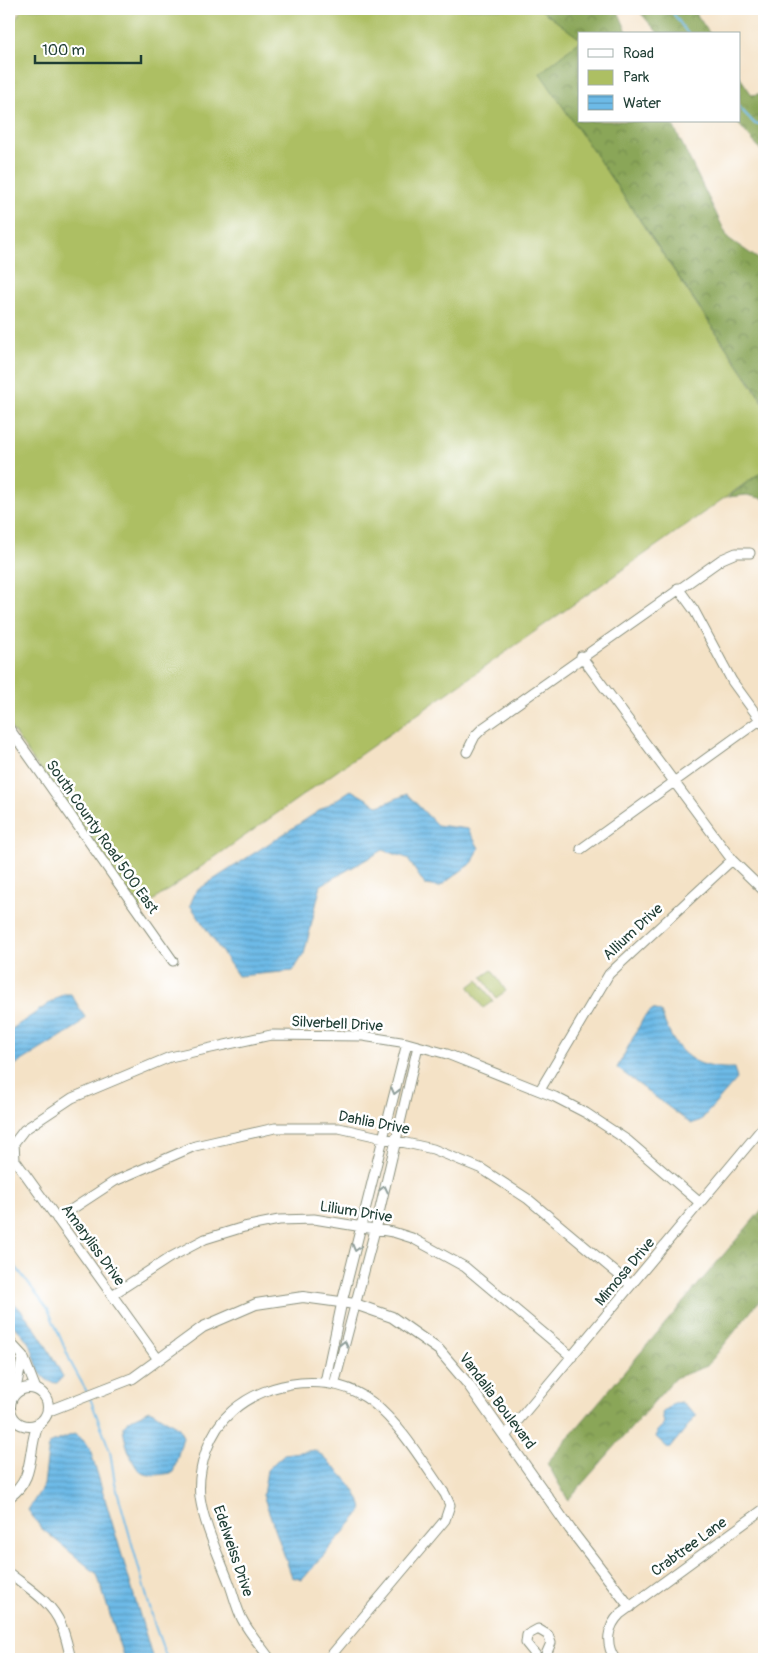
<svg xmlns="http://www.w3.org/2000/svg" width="773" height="1668" viewBox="0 0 773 1668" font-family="Pangolin,sans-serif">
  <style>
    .green { fill: #adbf63; stroke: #667e4c }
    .forest { fill: url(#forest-crowns); stroke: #547246 }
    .water { fill: url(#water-rules); stroke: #467c8e }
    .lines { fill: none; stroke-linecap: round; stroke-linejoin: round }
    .stream { stroke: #6dbae7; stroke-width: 2 }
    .minor-casing { stroke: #8a907d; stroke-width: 11 }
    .tertiary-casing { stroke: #8a907d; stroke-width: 12 }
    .minor { stroke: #fff; stroke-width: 9 }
    .tertiary { stroke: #fff; stroke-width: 10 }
    .oneway { stroke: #8f9e9a }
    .labels { text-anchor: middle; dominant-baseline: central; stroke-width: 5; stroke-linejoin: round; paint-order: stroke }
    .street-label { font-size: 15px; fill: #1f3d34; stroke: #fff }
  </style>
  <defs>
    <pattern id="forest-crowns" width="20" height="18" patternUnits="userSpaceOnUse" patternTransform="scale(1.25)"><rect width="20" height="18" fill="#8aa659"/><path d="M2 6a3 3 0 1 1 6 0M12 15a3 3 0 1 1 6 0" fill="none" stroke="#70884a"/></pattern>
    <pattern id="water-rules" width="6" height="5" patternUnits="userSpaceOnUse" patternTransform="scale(1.25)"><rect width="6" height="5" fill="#6dbae7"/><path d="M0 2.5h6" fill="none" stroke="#5998bc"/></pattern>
  </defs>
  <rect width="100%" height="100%" fill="#fff"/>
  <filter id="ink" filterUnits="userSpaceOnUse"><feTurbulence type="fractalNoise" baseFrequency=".02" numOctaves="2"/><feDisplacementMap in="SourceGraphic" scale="10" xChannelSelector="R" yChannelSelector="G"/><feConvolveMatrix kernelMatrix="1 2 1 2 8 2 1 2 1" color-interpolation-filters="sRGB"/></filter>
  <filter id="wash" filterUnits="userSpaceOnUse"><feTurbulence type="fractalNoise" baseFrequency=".0096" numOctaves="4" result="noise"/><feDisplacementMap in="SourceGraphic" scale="20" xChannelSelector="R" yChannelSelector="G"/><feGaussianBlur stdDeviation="1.12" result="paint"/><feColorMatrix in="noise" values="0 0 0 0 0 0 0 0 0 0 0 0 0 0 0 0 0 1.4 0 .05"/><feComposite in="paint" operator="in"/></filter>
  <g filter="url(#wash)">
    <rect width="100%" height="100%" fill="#f4e2c6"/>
    <path class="green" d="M22 9H540L579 38V42L540 73 764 404V470L137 912 9 725V31Z
      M492 970 506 991 496 998 482 977Z
      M478 980 493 1001 483 1008 469 987Z"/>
    <path class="forest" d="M540 9H617L628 34H579V38Z
      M637 9H693L710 34H659Z
      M579 42V121H671L728 238 764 263V402L540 73Z
      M739 76 752 95 764 93V154L736 121H739Z
      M764 470V499L747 495 728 497Z
      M764 1207V1295L707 1366 675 1378 568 1500 547 1463Z"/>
    <path class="water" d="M351 790 379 806 407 794 437 825 468 829 479 848 473 862 439 887 425 885 407 858 383 850 321 885 304 954 293 971 238 976 190 905 196 891Z
      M63 994H71L85 1017 78 1026 9 1069V1031Z
      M653 1009 661 1012C673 1049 691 1070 734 1068L737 1079 701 1120 691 1124 617 1068 644 1017Z
      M9 1298C32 1319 49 1349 63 1377L57 1383C37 1382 37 1359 30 1345 24 1335 18 1329 9 1322Z
      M681 1402 697 1415 669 1449 656 1437 657 1431 664 1424 662 1413 674 1403Z
      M150 1410 179 1428 183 1437 173 1473C163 1474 150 1477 142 1473 132 1467 123 1437 123 1426L131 1419Z
      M74 1434 83 1440 90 1449 153 1659H124L97 1574 41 1528 28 1510 44 1485 49 1444Z
      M315 1450C331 1463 361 1490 362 1511L302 1580 292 1577 263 1495 267 1470 284 1454Z"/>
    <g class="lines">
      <path class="stream" d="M670 9 688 34
        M739 107 755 124H764
        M9 1258 48 1309 72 1365 87 1392
        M90 1398 110 1451 115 1483 155 1626 167 1659"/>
    </g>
  </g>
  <g filter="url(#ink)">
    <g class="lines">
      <defs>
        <path id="minor" d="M678 588 694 610 732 681 764 725
          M581 656 732 860 764 891
          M9 728 173 961
          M467 752 475 736 483 728 722 559 736 553H750
          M581 849 764 717
          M540 1090 609 974 732 860
          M57 1219 115 1181 195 1146 275 1128H339L433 1149 482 1169 528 1199 631 1285
          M112 1295 169 1258 205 1239 244 1227 279 1220 314 1219 393 1232 412 1238 465 1267 572 1357
          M9 1341 23 1356 36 1389
          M158 1359 15 1160 14 1143 24 1130 72 1098 170 1057 271 1035 363 1036 407 1043 447 1054 555 1097 586 1113 627 1140 699 1202
          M325 1382 342 1302 407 1043
          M334 1385 375 1230 418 1046
          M15 1393 22 1359
          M506 1435 764 1126
          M9 1573C28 1588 52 1602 61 1625 66 1636 68 1648 71 1659
          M270 1659C261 1646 249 1633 242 1619 236 1607 233 1592 228 1580 218 1554 204 1525 200 1497 197 1468 209 1431 232 1411 268 1379 333 1371 372 1402 402 1426 423 1463 445 1494L450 1505 445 1520 328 1659
          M539 1659 526 1643 527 1635 538 1629 548 1635 551 1643 544 1659
          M615 1659C605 1644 607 1627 620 1614L764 1509"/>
        <path id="tertiary" d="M10 1407a19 19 0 1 1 38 0a19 19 0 1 1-38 0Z
          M48 1411 133 1378 203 1327 256 1304 303 1297 355 1304 392 1317 439 1350 468 1384 570 1529 630 1607
          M9 1497C36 1479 27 1451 38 1424"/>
      </defs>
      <use href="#minor" class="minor-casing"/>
      <use href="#tertiary" class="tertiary-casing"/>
      <use href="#minor" class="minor"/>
      <use href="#tertiary" class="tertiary"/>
    </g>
    <defs><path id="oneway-chevron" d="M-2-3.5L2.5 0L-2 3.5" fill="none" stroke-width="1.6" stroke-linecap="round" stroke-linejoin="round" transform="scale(1.25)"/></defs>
    <g class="oneway">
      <use href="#oneway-chevron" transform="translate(395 1091) rotate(104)"/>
      <use href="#oneway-chevron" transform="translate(384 1189) rotate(-77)"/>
      <use href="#oneway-chevron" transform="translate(356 1248) rotate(105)"/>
      <use href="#oneway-chevron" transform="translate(344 1344) rotate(-76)"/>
    </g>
  </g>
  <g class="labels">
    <g class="street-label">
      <text transform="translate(102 837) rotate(55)">South County Road 500 East</text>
      <text transform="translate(633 932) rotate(-43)">Allium Drive</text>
      <text transform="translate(337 1024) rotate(3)">Silverbell Drive</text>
      <text transform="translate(374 1123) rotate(11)">Dahlia Drive</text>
      <text transform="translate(356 1212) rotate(9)">Lilium Drive</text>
      <text transform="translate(93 1245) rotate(54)">Amaryliss Drive</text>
      <text transform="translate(625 1272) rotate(-50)">Mimosa Drive</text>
      <text transform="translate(497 1401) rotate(53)">Vandalia Boulevard</text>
      <text transform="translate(689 1547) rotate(-36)">Crabtree Lane</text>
      <text transform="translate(233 1551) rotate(71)">Edelweiss Drive</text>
    </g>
  </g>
  <rect width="773" height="1668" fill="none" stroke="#fff" stroke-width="30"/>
  <rect x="578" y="32" width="162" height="90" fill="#ffffff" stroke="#a5b1ae"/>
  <rect x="588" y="49" width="25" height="8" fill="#ffffff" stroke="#a5b1ae"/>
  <text x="623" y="58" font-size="15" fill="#1f3d34">Road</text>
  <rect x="588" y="70" width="25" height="15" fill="#adbf63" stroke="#a5b1ae"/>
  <text x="623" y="82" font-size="15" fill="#1f3d34">Park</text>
  <rect x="588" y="95" width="25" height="15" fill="url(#water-rules)" stroke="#a5b1ae"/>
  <text x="623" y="108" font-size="15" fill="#1f3d34">Water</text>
  <path d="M35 55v8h106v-8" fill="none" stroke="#1f3d34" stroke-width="2.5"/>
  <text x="42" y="55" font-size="15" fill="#1f3d34" stroke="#ffffff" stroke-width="4" paint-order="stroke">100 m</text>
</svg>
